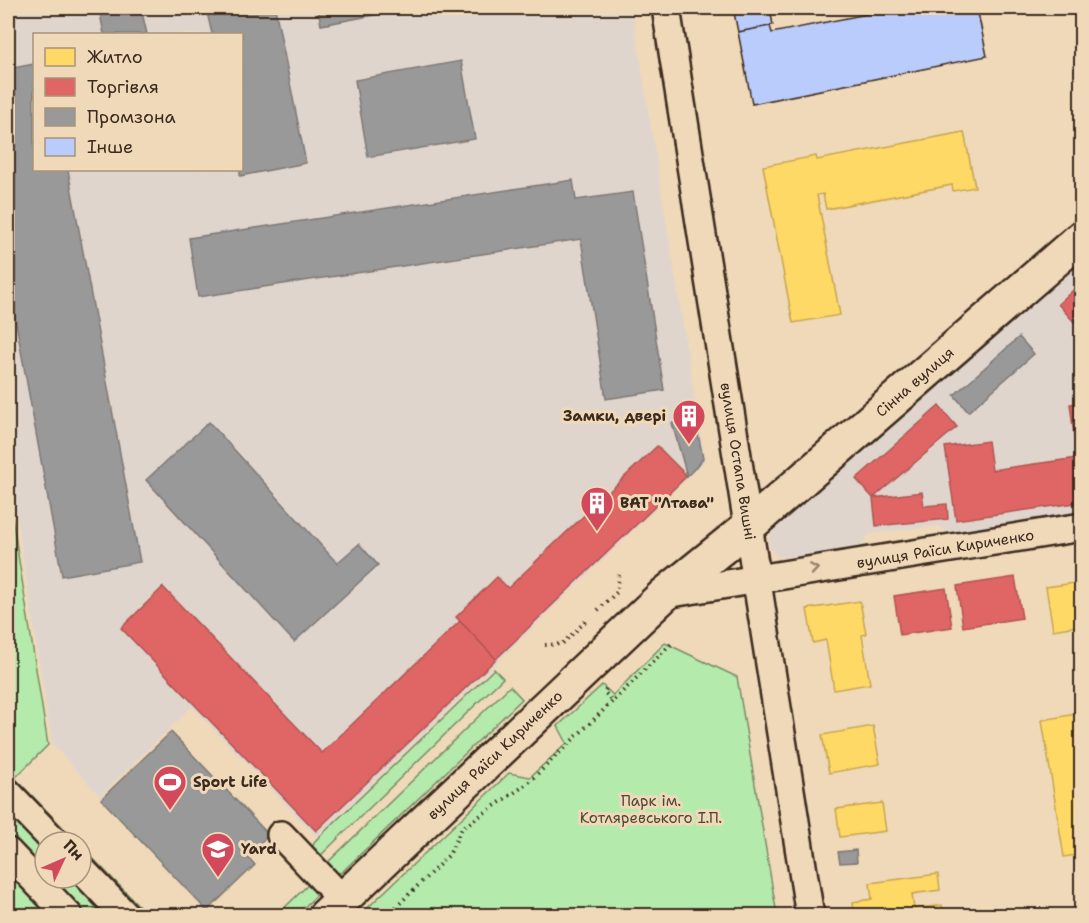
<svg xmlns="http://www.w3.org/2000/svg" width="1089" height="923" viewBox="0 0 1089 923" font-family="'Shantell Sans',sans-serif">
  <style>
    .built { fill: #e0d5cd; fill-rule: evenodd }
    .green { fill: #b4eaac; stroke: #788a65; stroke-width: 1.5 }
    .homes { fill: #ffd966; stroke: #c4a450; stroke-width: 1.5 }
    .shops { fill: #e06666; stroke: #ae5450; stroke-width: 1.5 }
    .industry { fill: #999; stroke: #7d7874; stroke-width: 1.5 }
    .building { fill: #baccfc; stroke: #3b2a1e; stroke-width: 1.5 }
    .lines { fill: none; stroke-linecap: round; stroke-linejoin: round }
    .minor-casing { stroke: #3b2a1e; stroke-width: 32 }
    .major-casing { stroke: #3b2a1e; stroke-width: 38 }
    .path { stroke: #3b2a1e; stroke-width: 4; stroke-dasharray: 1.5 4.5; stroke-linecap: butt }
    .minor { stroke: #f0d9b9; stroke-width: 27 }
    .major { stroke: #f0d9b9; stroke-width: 33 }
    .oneway { stroke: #96826c }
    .labels { text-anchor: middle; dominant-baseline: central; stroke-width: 6; stroke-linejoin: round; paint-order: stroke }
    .street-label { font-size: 15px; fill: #3b2a1e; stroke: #f0d9b9 }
    .poi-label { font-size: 15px; font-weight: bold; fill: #3b2a1e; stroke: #f0d9b9; text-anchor: start }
    .park-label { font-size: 15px; fill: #4d4733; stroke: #f0d9b9 }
  </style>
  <rect width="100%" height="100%" fill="#f0d9b9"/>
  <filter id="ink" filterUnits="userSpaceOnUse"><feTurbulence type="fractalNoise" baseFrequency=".0167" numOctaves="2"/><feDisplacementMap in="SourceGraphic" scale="12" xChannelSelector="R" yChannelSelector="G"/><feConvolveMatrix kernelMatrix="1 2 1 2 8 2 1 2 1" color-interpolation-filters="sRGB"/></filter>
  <g filter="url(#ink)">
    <path class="built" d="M8 8H632L705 461 317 837 192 707 100 796 52 744 8 463ZM34 34H242V170H34Z
      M1081 258V517L952 537 940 526 869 534 859 551 798 560 778 557 770 549 768 539 777 523Z"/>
    <path class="green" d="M8 491 48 745 15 778 77 842H45V878H81V846L148 915H8Z
      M665 643 737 677 777 915H360L509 773 530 777 567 743 558 726 602 685 613 695Z
      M494 669 503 678 316 860 312 848 315 841Z
      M510 686 522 699 342 872 335 875 323 867Z
      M314 879 319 893 296 915 276 916Z"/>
    <path class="homes" d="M964 132 975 187 953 191 952 185 826 209 823 194 817 195 840 315 793 323 763 166 816 156 817 160Z
      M1082 582V625L1053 630 1046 587Z
      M860 601 866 634 862 635 870 684 834 690 826 640 813 643 807 609Z
      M1082 713V854L1064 857 1042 720Z
      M873 726 880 764 829 773 822 735Z
      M882 803 886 831 840 837 836 809Z
      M938 874 940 890 912 894 914 909 942 905 944 916H874L873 910 854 913 853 902 872 899 870 883Z"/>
    <path class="shops" d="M1082 282V315L1074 322 1058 304Z
      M1082 402V502L956 520 945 447 988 441 992 470 1077 458 1070 404Z
      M939 406 957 427 873 498 856 479Z
      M657 446 687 476 496 659 456 617 497 577 508 588Z
      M922 492 924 506 947 504 948 519 876 526 873 498Z
      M1015 577 1022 618 963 627 957 586Z
      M163 587 322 753 460 621 496 659 316 831 121 628Z
      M946 588 952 627 900 635 894 596Z"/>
    <path class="industry" d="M99 8H141L147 34H104Z
      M206 8H275L306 163 240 176 242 34H212Z
      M318 8H412L321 25Z
      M461 61 475 139 368 157 355 80Z
      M34 64V170H68L140 562 62 576 8 279V69Z
      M573 180 576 200 633 192 664 390 606 399 581 239 198 297 189 238Z
      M1019 337 1034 354 968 412 954 395Z
      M684 421H689L697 429 703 458 699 464 687 476 672 423Z
      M209 422 337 563 359 544 378 565 294 642 146 480Z
      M171 732 269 835 247 856 255 865 207 911 101 799Z
      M856 850 857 862 840 863 838 852Z"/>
    <path class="building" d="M733 8H770L773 25 738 32Z
      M897 8H977L987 56 752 104 738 32 770 26 772 33Z"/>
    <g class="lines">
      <defs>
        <g id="minor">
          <path id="s1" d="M666 8 810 916"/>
          <path id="s2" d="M665 594 1082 527"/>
          <path d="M8 793 55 842"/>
          <path d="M281 835 342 899"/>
          <path d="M8 852 69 916"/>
          <path d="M81 869 126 916"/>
        </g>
        <g id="major">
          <path id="s3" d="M325 916 665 594 749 526 1082 237"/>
        </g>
      </defs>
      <use href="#minor" class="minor-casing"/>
      <use href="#major" class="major-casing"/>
      <path class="path" d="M598 610 617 592 619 573
        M545 645 562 644 587 620
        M606 689 604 692 613 701 673 642
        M387 916 449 855 462 828 527 784 613 701"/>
      <use href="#minor" class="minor"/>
      <use href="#major" class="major"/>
    </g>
    <defs><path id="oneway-chevron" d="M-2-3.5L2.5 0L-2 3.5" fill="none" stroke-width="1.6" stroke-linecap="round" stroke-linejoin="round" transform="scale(1.5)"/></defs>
    <use class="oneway" href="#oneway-chevron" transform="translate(814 569) rotate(-9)"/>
  </g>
  <defs>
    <symbol id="building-pin" viewBox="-11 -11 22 30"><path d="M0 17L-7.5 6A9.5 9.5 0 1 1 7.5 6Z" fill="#d1495b" stroke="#f0d9b9"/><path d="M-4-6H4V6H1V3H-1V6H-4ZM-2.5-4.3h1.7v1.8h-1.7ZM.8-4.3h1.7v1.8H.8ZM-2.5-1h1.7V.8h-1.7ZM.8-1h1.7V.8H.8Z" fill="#fff"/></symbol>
    <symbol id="stadium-pin" viewBox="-11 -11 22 30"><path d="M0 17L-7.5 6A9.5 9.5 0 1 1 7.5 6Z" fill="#d1495b" stroke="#f0d9b9"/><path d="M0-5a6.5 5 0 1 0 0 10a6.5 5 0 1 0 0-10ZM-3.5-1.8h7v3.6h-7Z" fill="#fff"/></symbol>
    <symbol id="school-pin" viewBox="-11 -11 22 30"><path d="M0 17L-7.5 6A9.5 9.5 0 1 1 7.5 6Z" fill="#d1495b" stroke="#f0d9b9"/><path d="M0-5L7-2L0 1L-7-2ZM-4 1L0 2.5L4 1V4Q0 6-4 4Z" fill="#fff"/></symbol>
  </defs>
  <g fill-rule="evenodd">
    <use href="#building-pin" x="670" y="397" width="38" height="52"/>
    <use href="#building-pin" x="578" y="484" width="38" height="52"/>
    <use href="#stadium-pin" x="151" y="763" width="38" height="52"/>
    <use href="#school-pin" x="199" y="830" width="38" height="52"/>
  </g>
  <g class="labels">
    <g class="street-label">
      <text stroke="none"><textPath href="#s3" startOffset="796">Сінна вулиця</textPath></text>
      <text stroke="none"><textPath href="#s1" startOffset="459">вулиця Остапа Вишні</textPath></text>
      <text stroke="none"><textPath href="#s2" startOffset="284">вулиця Раїси Кириченко</textPath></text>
      <text stroke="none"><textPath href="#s3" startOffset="234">вулиця Раїси Кириченко</textPath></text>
    </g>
    <g class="poi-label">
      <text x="666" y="416" text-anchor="end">Замки, двері</text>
      <text x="620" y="503">ВАТ "Лтава"</text>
      <text x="193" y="782">Sport Life</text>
      <text x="241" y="849">Yard</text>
    </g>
    <g class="park-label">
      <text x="651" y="801">Парк ім.<tspan x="651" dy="17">Котляревського І.П.</tspan></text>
    </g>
  </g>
  <rect width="1089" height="923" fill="none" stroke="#f0d9b9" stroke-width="30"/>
  <rect x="15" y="15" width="1059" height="893" fill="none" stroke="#3b2a1e" stroke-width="2" filter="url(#ink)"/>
  <rect x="33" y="33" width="210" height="138" fill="#f0d9b9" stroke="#a8937b" stroke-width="1.5"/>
  <rect x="45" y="48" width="30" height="18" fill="#ffd966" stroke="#a8937b" stroke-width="1.5"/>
  <text x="87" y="63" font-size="18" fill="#3b2a1e">Житло</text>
  <rect x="45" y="78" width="30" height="18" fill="#e06666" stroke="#a8937b" stroke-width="1.5"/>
  <text x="87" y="93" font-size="18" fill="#3b2a1e">Торгівля</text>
  <rect x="45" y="108" width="30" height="18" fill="#999999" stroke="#a8937b" stroke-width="1.5"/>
  <text x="87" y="123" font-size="18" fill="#3b2a1e">Промзона</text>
  <rect x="45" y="138" width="30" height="18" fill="#baccfc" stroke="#a8937b" stroke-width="1.5"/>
  <text x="87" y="153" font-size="18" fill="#3b2a1e">Інше</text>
  <g transform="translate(63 860) rotate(46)"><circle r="28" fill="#f0d9b9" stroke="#a8937b" stroke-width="1.5"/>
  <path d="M0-4.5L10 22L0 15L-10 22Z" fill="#d1495b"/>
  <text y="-9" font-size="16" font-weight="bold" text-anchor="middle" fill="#3b2a1e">Пн</text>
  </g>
</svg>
